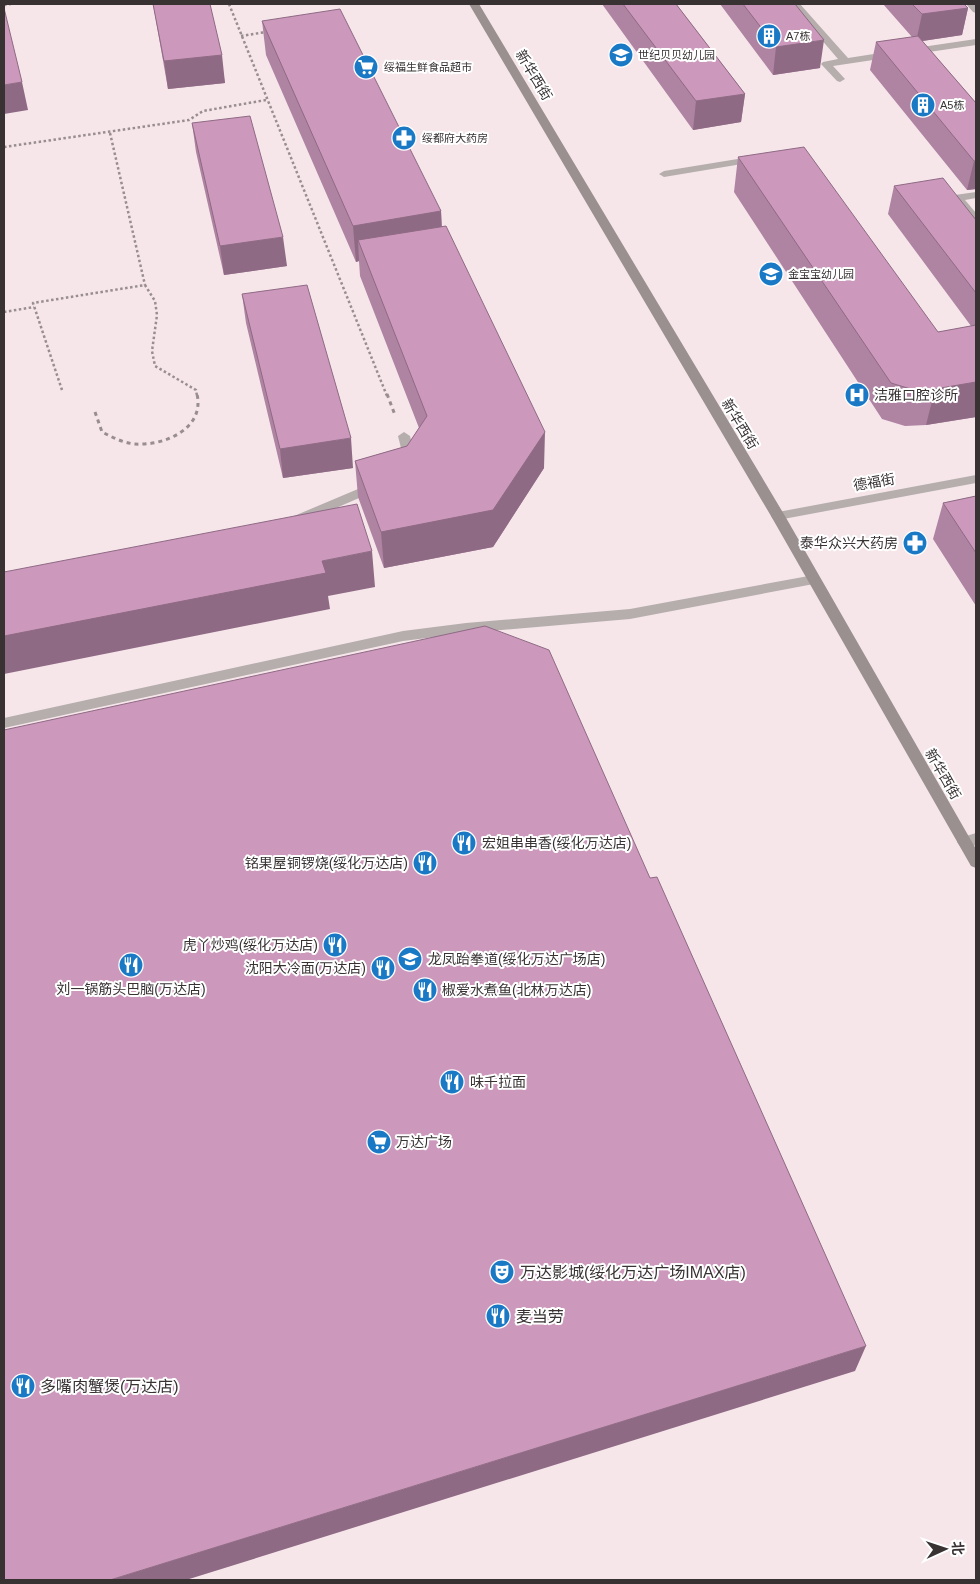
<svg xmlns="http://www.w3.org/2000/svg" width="980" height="1584" viewBox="0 0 980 1584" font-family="Arial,'Noto Sans SC',sans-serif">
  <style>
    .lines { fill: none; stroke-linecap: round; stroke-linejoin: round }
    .path-far1 { stroke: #988d8f; stroke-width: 2.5; stroke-dasharray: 2.5 2.5; stroke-linecap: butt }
    .path { stroke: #988d8f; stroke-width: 3; stroke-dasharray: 4 4; stroke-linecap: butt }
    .lane { fill: #b5aead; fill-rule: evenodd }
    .street { fill: #b5aead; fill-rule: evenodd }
    .secondary { fill: #9a908f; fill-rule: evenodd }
    .wall { fill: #af83a2 }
    .shaded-wall { fill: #8f6a84 }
    .building { fill: #cc98bc; stroke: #8f6a84 }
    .labels { text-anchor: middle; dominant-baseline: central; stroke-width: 4; stroke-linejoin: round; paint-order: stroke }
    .far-poi-label { font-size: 11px; fill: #383233; stroke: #fff; text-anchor: start }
    .street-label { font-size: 14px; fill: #383233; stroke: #fff }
    .poi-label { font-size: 14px; fill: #383233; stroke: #fff; text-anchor: start }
    .near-poi-label { font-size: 16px; fill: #383233; stroke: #fff; text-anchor: start }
  </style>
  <rect width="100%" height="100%" fill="#f6e6ea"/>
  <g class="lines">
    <path class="path-far1" d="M229 4 387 396
      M4 5 11 4
      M241 36 266 32
      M110 133 145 285
      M4 147 189 120 203 111 266 100
      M4 312 34 307
      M62 390 33 303 145 285 155 301 157 315 152 351 155 366 196 390 197 396"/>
    <path class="path" d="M387 394 395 415
      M95 412 102 432C112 437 123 443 135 444 164 446 205 429 197 394"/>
    <path class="lane" d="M791 4H800L848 58 893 51 898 54 893 57 833 66 845 79 840 82 837 81 821 64 823 62 838 59Z
      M966 4H975L976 13 973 12Z
      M976 39V45L929 52 934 58 929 61 926 60 917 50 922 47Z
      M756 156 760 157 761 159 760 161 664 177 659 174 664 171Z
      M941 192 948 196 976 192V198L965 200 976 213V223L972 222 955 202H942L936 195Z"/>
    <path class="street" d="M404 432 410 436 414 452 412 464 406 468 400 464 402 452 398 436Z
      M976 475V483L778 520 773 519 771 516 773 513 778 512Z
      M377 481 383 485 382 488 304 522H294L292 519 294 516Z
      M814 575 819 577 821 580 819 583 630 619 466 633 403 641 4 728V718L403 631 466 623 630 609Z
      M976 833V845L965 848 960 846 957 842 960 838Z"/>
    <path class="secondary" d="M469 4H479L785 516 976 849V868L971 866 771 516Z"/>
  </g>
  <path class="wall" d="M153 4H210L225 83 168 89Z
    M602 4H676L745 94 741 122 693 130Z
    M720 4H795L820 68 773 75Z
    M883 4H964L968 8 962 35 922 41 976 103V189L967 190 870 70 876 42 912 37Z
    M262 21 441 211 442 226 544 468 493 547 384 568 358 497 355 461 407 446 419 428 360 276 359 261 356 262 266 55Z
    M192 123 287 266 224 275 196 152Z
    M738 157 938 332 971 326 888 214 894 186 976 220V417L926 425 905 426 882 419 734 192Z
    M242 294 353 468 283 478 246 323Z
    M976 496V606L933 539 943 503Z"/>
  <path class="shaded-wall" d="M968 8 962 35 916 42 922 14Z
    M824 40 820 68 773 75 776 47Z
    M222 55 225 83 168 89 164 61Z
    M22 82 28 110 4 114V85Z
    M745 94 741 122 693 130 696 101Z
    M974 161H976V189L967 190Z
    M441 211 442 247 358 240 359 261 356 262 353 226Z
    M283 237 287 266 224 275 220 246Z
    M976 382V417L926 425 935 389Z
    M545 432 544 468 493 547 384 568 381 532Z
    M351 438 353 468 283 478 280 449Z
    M372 551 375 587 328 596 330 609 4 674V636L322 561Z
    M866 1346 855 1371 186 1580H110Z"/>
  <path class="building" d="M153 4H210L222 55 164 61Z
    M623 4H676L745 94 696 101Z
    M743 4H795L824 40 776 47Z
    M912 4H964L968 8 922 14Z
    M4 8 22 82 4 85Z
    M340 9 441 211 353 226 262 21Z
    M918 36 976 103V161H974L876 42Z
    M250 116 283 237 220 246 192 123Z
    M804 147 938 332 976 325V382L935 389 914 390 891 383 738 157Z
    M943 178 976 220V293L894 186Z
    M446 226 545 432 493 510 381 532 355 461 407 446 427 416 358 240Z
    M307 285 351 438 280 449 242 294Z
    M976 496V553L943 503Z
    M357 504 372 551 322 561 326 573 4 636V572Z
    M485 626 549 650 650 878 657 877 866 1346 110 1580H4V730Z"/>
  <defs>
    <symbol id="building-disc" viewBox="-11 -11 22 22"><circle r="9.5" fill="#1a79c5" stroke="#fff"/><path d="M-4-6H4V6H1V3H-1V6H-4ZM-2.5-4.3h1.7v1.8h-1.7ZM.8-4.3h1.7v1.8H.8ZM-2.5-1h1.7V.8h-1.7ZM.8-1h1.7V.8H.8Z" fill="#fff"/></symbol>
    <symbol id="school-disc" viewBox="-11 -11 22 22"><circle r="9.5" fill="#1a79c5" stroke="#fff"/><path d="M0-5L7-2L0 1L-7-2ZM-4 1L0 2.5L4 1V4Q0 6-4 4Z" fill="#fff"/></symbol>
    <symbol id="supermarket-disc" viewBox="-11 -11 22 22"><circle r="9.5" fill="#1a79c5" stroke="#fff"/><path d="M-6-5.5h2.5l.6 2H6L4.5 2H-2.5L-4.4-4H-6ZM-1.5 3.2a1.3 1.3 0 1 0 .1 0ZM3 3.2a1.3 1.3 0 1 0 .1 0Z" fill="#fff"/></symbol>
    <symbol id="pharmacy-disc" viewBox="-11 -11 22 22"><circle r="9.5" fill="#1a79c5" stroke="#fff"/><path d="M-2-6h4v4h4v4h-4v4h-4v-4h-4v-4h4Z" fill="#fff"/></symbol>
    <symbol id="hospital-disc" viewBox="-11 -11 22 22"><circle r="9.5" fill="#1a79c5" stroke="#fff"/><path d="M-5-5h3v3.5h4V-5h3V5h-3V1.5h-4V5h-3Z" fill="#fff"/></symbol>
    <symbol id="restaurant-disc" viewBox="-11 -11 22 22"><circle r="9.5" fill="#1a79c5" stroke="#fff"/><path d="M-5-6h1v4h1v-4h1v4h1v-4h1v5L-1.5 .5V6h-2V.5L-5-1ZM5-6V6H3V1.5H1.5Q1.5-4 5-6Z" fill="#fff"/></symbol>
    <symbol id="theatre-disc" viewBox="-11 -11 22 22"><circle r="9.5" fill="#1a79c5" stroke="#fff"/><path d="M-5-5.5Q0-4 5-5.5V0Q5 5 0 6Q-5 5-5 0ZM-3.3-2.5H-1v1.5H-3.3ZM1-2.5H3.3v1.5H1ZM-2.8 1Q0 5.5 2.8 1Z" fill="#fff"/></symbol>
  </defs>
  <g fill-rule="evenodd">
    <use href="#building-disc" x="755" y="22" width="28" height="28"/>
    <use href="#school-disc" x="607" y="41" width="28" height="28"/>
    <use href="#supermarket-disc" x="352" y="53" width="28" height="28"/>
    <use href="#building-disc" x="909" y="91" width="28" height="28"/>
    <use href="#pharmacy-disc" x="390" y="124" width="28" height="28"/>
    <use href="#school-disc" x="757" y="260" width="28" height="28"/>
    <use href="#hospital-disc" x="843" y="381" width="28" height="28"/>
    <use href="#pharmacy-disc" x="901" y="529" width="28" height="28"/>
    <use href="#restaurant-disc" x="450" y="829" width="28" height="28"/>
    <use href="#restaurant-disc" x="411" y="849" width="28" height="28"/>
    <use href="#restaurant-disc" x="321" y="931" width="28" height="28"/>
    <use href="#school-disc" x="396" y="945" width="28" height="28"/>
    <use href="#restaurant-disc" x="117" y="951" width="28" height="28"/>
    <use href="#restaurant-disc" x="369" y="954" width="28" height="28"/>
    <use href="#restaurant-disc" x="411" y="976" width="28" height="28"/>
    <use href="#restaurant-disc" x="438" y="1068" width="28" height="28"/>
    <use href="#supermarket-disc" x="365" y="1128" width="28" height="28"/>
    <use href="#theatre-disc" x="488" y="1258" width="28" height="28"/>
    <use href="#restaurant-disc" x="484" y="1302" width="28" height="28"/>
    <use href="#restaurant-disc" x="9" y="1372" width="28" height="28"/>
  </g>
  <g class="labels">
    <g class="far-poi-label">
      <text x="786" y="36">A7栋</text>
      <text x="638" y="55">世纪贝贝幼儿园</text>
      <text x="384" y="67">绥福生鲜食品超市</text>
      <text x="940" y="105">A5栋</text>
      <text x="422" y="138">绥都府大药房</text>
      <text x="788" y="274">金宝宝幼儿园</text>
    </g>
    <g class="street-label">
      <text transform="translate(534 75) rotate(59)">新华西街</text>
      <text transform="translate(740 424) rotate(59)">新华西街</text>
      <text transform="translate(874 482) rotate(-10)">德福街</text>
      <text transform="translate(943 774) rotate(60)">新华西街</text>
    </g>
    <g class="poi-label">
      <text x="874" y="395">洁雅口腔诊所</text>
      <text x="898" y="543" text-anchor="end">泰华众兴大药房</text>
      <text x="482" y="843">宏姐串串香(绥化万达店)</text>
      <text x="408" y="863" text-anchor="end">铭果屋铜锣烧(绥化万达店)</text>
      <text x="318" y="945" text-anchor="end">虎丫炒鸡(绥化万达店)</text>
      <text x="428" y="959">龙凤跆拳道(绥化万达广场店)</text>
      <text x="366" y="968" text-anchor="end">沈阳大冷面(万达店)</text>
      <text x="131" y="989" text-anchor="middle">刘一锅筋头巴脑(万达店)</text>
      <text x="442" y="990">椒爱水煮鱼(北林万达店)</text>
      <text x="470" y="1082">味千拉面</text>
      <text x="396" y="1142">万达广场</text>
    </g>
    <g class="near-poi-label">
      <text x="520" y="1272">万达影城(绥化万达广场IMAX店)</text>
      <text x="516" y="1316">麦当劳</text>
      <text x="40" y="1386">多嘴肉蟹煲(万达店)</text>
    </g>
  </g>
  <rect width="980" height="1584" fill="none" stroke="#383233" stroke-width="10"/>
  <g transform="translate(945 1549) rotate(87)" stroke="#ffffff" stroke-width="4" paint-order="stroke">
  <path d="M0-4L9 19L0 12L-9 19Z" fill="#383233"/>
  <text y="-8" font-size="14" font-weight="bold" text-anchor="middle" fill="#383233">北</text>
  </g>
</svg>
